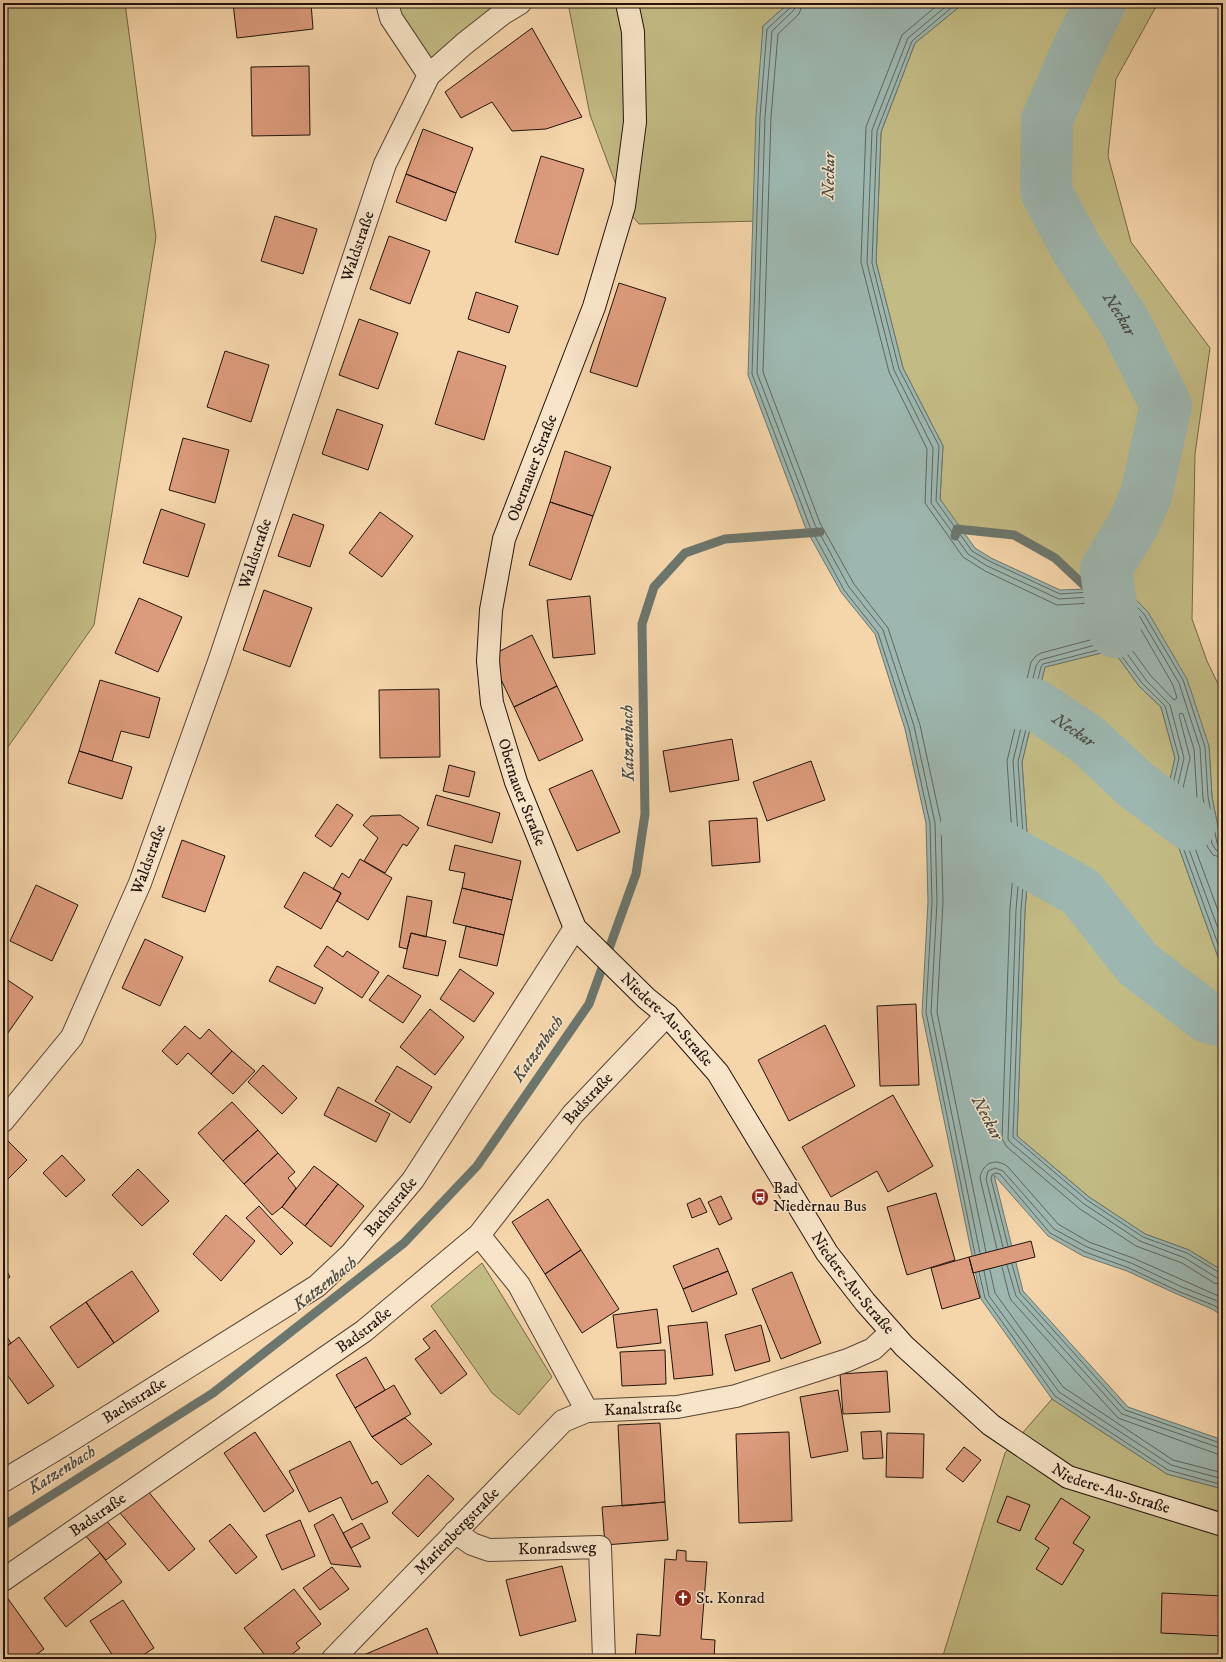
<svg xmlns="http://www.w3.org/2000/svg" width="1226" height="1662" viewBox="0 0 1226 1662" font-family="'IM FELL DW Pica',serif">
  <style>
    .green { fill: #c3bb84; stroke: #726848 }
    .water { fill: #9db7b0; stroke: #6b766e }
    .lines { fill: none; stroke-linecap: round; stroke-linejoin: round }
    .shore { stroke: #5f665e; stroke-width: 1 }
    .stream { stroke: #6b766e; stroke-width: 9 }
    .river { stroke: #9db7b0; stroke-width: 52 }
    .building { fill: #dc9b7c; stroke: #21140c }
    .minor-casing { stroke: #564434; stroke-width: 24 }
    .secondary-casing { stroke: #21140c; stroke-width: 24 }
    .minor { stroke: #f8e4c8; stroke-width: 22 }
    .secondary { stroke: #f8e4c8; stroke-width: 22 }
    .labels { text-anchor: middle; dominant-baseline: central; stroke-width: 3; stroke-linejoin: round; paint-order: stroke }
    .street-label { font-size: 16px; fill: #21140c; stroke: #f8e4c8 }
    .poi-label { font-size: 16px; fill: #21140c; stroke: #f8e4c8; text-anchor: start }
    .water-label { font-size: 17px; font-style: italic; fill: #4c4d45; stroke: #f8e4c8 }
  </style>
  <rect width="100%" height="100%" fill="#f5d5aa"/>
  <filter id="stains"><feTurbulence type="fractalNoise" baseFrequency=".005" numOctaves="4"/><feColorMatrix values="0 0 0 0 .2 0 0 0 0 .09 0 0 0 0 .02 0 0 0 .5 -.17"/></filter>
  <radialGradient id="worn" r=".72"><stop offset=".6" stop-color="#630" stop-opacity="0"/><stop offset="1" stop-color="#630" stop-opacity=".3"/></radialGradient>
  <path class="green" d="M3 3H125L156 237 94 625 3 754Z
    M387 3H520L429 75Z
    M568 3H789L763 26 759 221 639 224 624 206 590 115Z
    M964 3H1158L1116 79 1108 156 1131 242 1210 348 1195 454 1192 619 1207 661 1223 694V852L1212 797 1209 746 1106 569 1088 589 1055 558 1014 535 957 529 940 499 943 446 903 368 876 262 881 132 915 43Z
    M1113 650 1139 686 1161 707 1175 758 1164 806 1223 971V1271L1189 1250 1145 1234 1089 1197 1017 1136 1025 910 1029 863 1022 762 1045 667Z
    M482 1263 552 1377 519 1415 492 1393 431 1306Z
    M1052 1399 1167 1474 1223 1489V1659H942L1005 1453Z"/>
  <path class="water" d="M789 3H964L915 43 881 132 876 262 903 368 943 446 940 499 975 548 991 558 1060 590 1088 589 1106 569 1148 612 1187 679 1209 746 1212 797 1223 852V971L1164 806 1175 758 1161 707 1139 686 1113 650 1045 667 1022 762 1029 863 1025 910 1017 1136 1089 1197 1145 1234 1189 1250 1223 1271V1316L1212 1309 1179 1295 1127 1271 1083 1256 1048 1236 994 1175 1023 1291 1128 1407 1223 1440V1489L1167 1474 1052 1399 981 1299 922 1013 928 902 926 823 905 729 875 634 841 592 806 529 748 375 756 116 763 26Z"/>
  <g class="lines">
    <path class="shore" d="M791 3 790 8 767 29 760 117 752 374 810 527 844 590 878 633 909 728 930 823 932 902 926 1012 975 1254
      M796 3 794 10 772 31 765 117 757 373 815 525 849 587 883 630 914 726 935 823 937 902 931 1012 980 1253
      M803 3 799 14 778 34 771 117 763 372 820 523 854 584 888 628 920 725 941 822 943 902 937 1012 986 1252
      M940 3 902 35 866 127 861 262 889 372 927 449 925 503 963 557 985 571 1057 605 1092 603 1097 600 1105 592H1107L1136 621 1173 685 1177 698 1174 700 1151 676 1124 639 1117 635H1109L1041 653 1036 656 1031 662 1007 761 1014 863 1010 909 1002 1139 1007 1147 1080 1209 1136 1246 1182 1263 1214 1283 1223 1285
      M950 3 908 38 872 130 867 263 894 370 933 448 931 503 968 554 987 566 1059 599 1090 597 1106 583 1140 617 1179 683 1200 748 1203 798 1212 844 1216 850 1223 852
      M957 3 912 41 877 131 872 263 899 369 939 446 936 501 972 551 989 561 1060 594 1089 592 1106 576 1144 614 1183 680 1205 747 1208 797 1217 843 1219 846 1223 847
      M1223 858 1213 855 1207 846 1197 799 1194 749 1183 714 1180 713 1179 715 1190 758 1179 805 1223 924
      M1223 942 1173 806 1184 758 1170 705 1146 680 1120 644 1115 641H1110L1040 660 1036 666 1013 761 1020 863 1016 910 1008 1139 1011 1143 1084 1204 1140 1241 1185 1258 1217 1278 1223 1279
      M1223 958 1168 806 1179 758 1165 706 1142 683 1114 646 1043 664 1041 667 1018 762 1025 863 1021 910 1013 1137 1087 1200 1143 1237 1187 1253 1220 1273 1223 1274
      M1008 1246 991 1179 992 1175 995 1173 1000 1174 1050 1233 1085 1252 1129 1268 1180 1292 1213 1305 1223 1311
      M1003 1247 986 1179 988 1171 995 1168 1003 1171 1054 1229 1087 1247 1131 1263 1182 1287 1215 1300 1223 1305
      M997 1249 980 1178C982 1163 996 1157 1008 1167L1058 1224 1089 1242 1133 1258 1223 1298
      M1012 1264 1020 1293 1125 1410 1223 1444
      M1007 1265 1016 1296 1122 1414 1223 1449
      M1002 1267 1009 1295 1011 1300 1118 1418 1217 1454 1223 1455
      M990 1270 995 1293 1063 1387 1173 1460 1223 1473
      M984 1271 989 1296 1059 1392 1171 1465 1223 1479
      M979 1272 985 1298 1055 1396 1168 1470 1223 1485"/>
    <path class="stream" d="M955 536 957 529 1014 535 1055 558 1088 589 1089 600
      M3 1526 213 1393 404 1243 477 1166 589 1004 636 874 645 814 642 624 654 587 685 553 725 539 820 532"/>
    <g class="river">
      <path id="s1" d="M1100 3 1075 55 1047 120 1046 191 1076 248 1124 321 1166 405 1146 495 1133 525 1106 569 1115 632"/>
      <path id="s2" d="M965 695 995 701 1036 705 1088 740 1136 785 1190 825"/>
      <path d="M966 827 1081 892 1138 964 1207 1017 1223 1021"/>
    </g>
  </g>
  <path class="building" d="M233 3H311L313 29 237 38Z
    M532 28 582 117 546 129 512 131 492 102 461 118 445 92Z
    M309 66 310 135 252 136 251 67Z
    M423 129 473 148 456 193 406 174Z
    M541 156 584 169 558 255 515 242Z
    M406 174 456 193 446 221 396 202Z
    M275 216 317 229 303 274 261 261Z
    M389 236 430 251 410 304 370 289Z
    M619 283 666 298 637 387 590 372Z
    M476 292 518 306 509 333 468 319Z
    M359 319 398 333 378 389 339 375Z
    M225 351 269 365 251 422 207 407Z
    M458 351 506 366 484 440 435 424Z
    M337 409 383 425 368 470 322 454Z
    M183 438 229 450 215 503 169 490Z
    M565 451 611 467 593 516 550 502Z
    M550 502 593 516 571 580 529 565Z
    M161 509 205 524 188 577 143 563Z
    M380 512 413 536 382 577 349 553Z
    M293 514 324 525 310 567 278 556Z
    M264 590 312 608 290 667 243 650Z
    M590 596 595 654 553 658 547 600Z
    M139 598 182 617 158 672 115 653Z
    M532 635 557 686 514 707 490 656Z
    M100 680 160 698 149 738 121 731 112 761 79 751Z
    M557 686 583 740 539 761 514 707Z
    M439 689 440 757 380 758 379 690Z
    M732 739 739 780 670 792 663 751Z
    M79 751 132 767 122 799 68 783Z
    M811 761 825 800 767 821 753 782Z
    M449 765 475 772 469 797 443 791Z
    M592 770 620 832 577 851 549 789Z
    M436 795 500 813 492 843 427 825Z
    M337 804 353 815 331 847 315 836Z
    M400 815 419 828 407 846 403 844 385 873 364 861 378 838 363 825 371 816Z
    M757 818 760 862 712 866 709 821Z
    M182 840 225 856 205 912 162 897Z
    M455 845 521 861 512 900 462 888 465 873 449 870Z
    M360 859 392 878 368 920 337 901 341 893 333 889 342 873 349 878Z
    M304 872 341 893 321 929 284 907Z
    M36 885 78 905 52 961 10 941Z
    M462 888 512 900 504 935 453 923Z
    M407 896 432 901 426 937 411 933 407 949 399 947Z
    M466 926 504 935 497 966 459 957Z
    M411 933 446 941 438 976 403 968Z
    M145 939 183 957 160 1006 122 988Z
    M327 946 343 957 347 951 379 972 362 998 314 966Z
    M277 966 323 988 315 1004 269 981Z
    M460 969 494 993 474 1022 440 999Z
    M388 975 421 996 403 1023 369 1000Z
    M3 977 33 997 3 1040Z
    M916 1004 919 1085 880 1086 877 1006Z
    M430 1009 464 1037 435 1075 400 1047Z
    M825 1025 855 1086 789 1121 758 1060Z
    M185 1026 200 1039 209 1029 232 1051 211 1074 188 1053 177 1065 162 1051Z
    M232 1051 255 1071 233 1094 211 1074Z
    M263 1065 297 1098 282 1114 248 1082Z
    M397 1066 432 1087 410 1123 375 1101Z
    M338 1087 390 1114 376 1142 324 1115Z
    M893 1095 933 1166 888 1192 877 1171 831 1197 802 1147Z
    M232 1102 258 1130 223 1161 198 1133Z
    M258 1130 278 1153 244 1184 223 1161Z
    M4 1137 27 1160 3 1184V1137Z
    M278 1153 295 1172 288 1178 296 1188 282 1207 272 1215 244 1184Z
    M62 1155 85 1180 66 1197 43 1173Z
    M314 1166 338 1184 305 1226 282 1207Z
    M138 1169 169 1201 142 1226 112 1195Z
    M338 1184 364 1206 331 1247 305 1226Z
    M936 1193 955 1260 907 1275 887 1207Z
    M721 1196 732 1219 719 1225 708 1202Z
    M700 1198 707 1212 692 1218 687 1204Z
    M548 1199 581 1250 545 1274 512 1222Z
    M259 1206 293 1243 281 1255 246 1218Z
    M226 1215 255 1241 221 1281 193 1254Z
    M1031 1241 1035 1257 973 1273 969 1257Z
    M718 1248 728 1271 683 1289 673 1266Z
    M581 1250 619 1309 582 1333 545 1274Z
    M969 1257 980 1298 942 1309 931 1268Z
    M3 1265 10 1277 3 1282Z
    M132 1271 159 1311 114 1343 86 1302Z
    M728 1271 737 1294 692 1312 683 1289Z
    M792 1272 821 1343 781 1359 752 1289Z
    M86 1302 114 1343 78 1368 50 1327Z
    M657 1309 661 1343 617 1348 613 1315Z
    M707 1322 713 1375 674 1379 668 1326Z
    M761 1325 770 1361 735 1371 725 1335Z
    M435 1330 467 1374 441 1394 415 1359 430 1348 423 1339Z
    M3 1331 11 1343 3 1349Z
    M19 1337 54 1386 28 1404 3 1369V1349Z
    M665 1350 666 1384 622 1386 620 1352Z
    M366 1357 385 1390 355 1408 336 1375Z
    M887 1371 890 1412 843 1414 840 1374Z
    M394 1385 411 1414 372 1437 355 1408Z
    M838 1390 848 1451 811 1458 800 1397Z
    M405 1418 432 1444 401 1465 372 1437Z
    M660 1423 665 1502 622 1506 618 1425Z
    M881 1431 883 1458 863 1459 861 1432Z
    M255 1432 294 1491 264 1512 224 1453Z
    M789 1432 792 1521 739 1523 736 1434Z
    M887 1433 924 1434 923 1478 886 1477Z
    M350 1441 372 1484 377 1481 388 1502 352 1520 341 1497 309 1512 289 1471Z
    M964 1447 981 1460 963 1482 946 1469Z
    M428 1475 454 1499 418 1537 392 1513Z
    M147 1490 195 1549 169 1571 120 1513Z
    M1007 1496 1030 1505 1020 1531 997 1522Z
    M1061 1498 1090 1517 1073 1543 1084 1550 1062 1585 1036 1569 1049 1548 1035 1539Z
    M665 1502 668 1540 605 1545 602 1507Z
    M333 1514 351 1548 361 1567 331 1564 314 1525Z
    M105 1519 126 1544 106 1560 85 1535Z
    M300 1520 315 1556 282 1570 266 1535Z
    M362 1523 370 1538 351 1548 343 1533Z
    M230 1524 257 1557 236 1574 209 1541Z
    M677 1550 686 1551V1561L707 1562 701 1639 715 1640 714 1659H635L637 1634 660 1636 665 1559 676 1560Z
    M100 1553 122 1582 66 1627 44 1598Z
    M562 1566 576 1621 520 1636 506 1580Z
    M332 1567 349 1589 320 1610 303 1588Z
    M294 1589 321 1624 296 1643 300 1648 286 1659H268L244 1628Z
    M1162 1593 1223 1596 1222 1636 1161 1633Z
    M6 1596 44 1649 30 1659H5L3 1656V1599Z
    M123 1600 154 1648 137 1659H115L90 1621Z
    M427 1628 440 1659H359V1657Z"/>
  <g class="lines">
    <defs>
      <g id="minor">
        <path d="M387 3 391 18 429 75"/>
        <path id="s3" d="M3 1121 72 1037 140 883 219 662 385 164 429 75 464 44 502 14 520 3"/>
        <path d="M479 1235 519 1285 587 1411"/>
        <path id="s4" d="M3 1481 63 1445 317 1286 351 1254 413 1180 575 928"/>
        <path id="s5" d="M455 1532 472 1544 489 1550 600 1547 604 1659"/>
        <path id="s6" d="M3 1580 364 1331 479 1235 573 1114 667 1015"/>
        <path id="s7" d="M333 1659 563 1421 587 1411 677 1407 736 1396 848 1360 873 1349 891 1332"/>
      </g>
      <g id="secondary">
        <path id="s8" d="M627 3 633 32 635 122 624 206 594 307 504 539 491 610 488 661 492 703 516 782 575 928 646 998 667 1015 718 1073 827 1253 865 1302 904 1346 991 1425 1068 1477 1223 1525"/>
      </g>
    </defs>
    <use href="#minor" class="minor-casing"/>
    <use href="#secondary" class="secondary-casing"/>
    <use href="#minor" class="minor"/>
    <use href="#secondary" class="secondary"/>
  </g>
  <defs>
    <symbol id="bus-disc" viewBox="-11 -11 22 22"><circle r="9.5" fill="#8f2418" stroke="#f8e4c8"/><path d="M-5-6H5V4H4V6H2V4H-2V6H-4V4H-5ZM-3.5-4V0h7V-4ZM-3.5 1.2v1.5H-2V1.2ZM2 1.2v1.5H3.5V1.2Z" fill="#fff"/></symbol>
    <symbol id="church-disc" viewBox="-11 -11 22 22"><circle r="9.5" fill="#8f2418" stroke="#f8e4c8"/><path d="M-1.2-6h2.4v3.5h3.3v2.4h-3.3V6h-2.4V-.1h-3.3v-2.4h3.3Z" fill="#fff"/></symbol>
  </defs>
  <g fill-rule="evenodd">
    <use href="#bus-disc" x="750" y="1187" width="20" height="20"/>
    <use href="#church-disc" x="673" y="1588" width="20" height="20"/>
  </g>
  <g class="labels">
    <g class="street-label">
      <text stroke="none"><textPath href="#s3" startOffset="950">Waldstraße</textPath></text>
      <text transform="translate(532 468) rotate(-69)">Obernauer Straße</text>
      <text stroke="none"><textPath href="#s3" startOffset="626">Waldstraße</textPath></text>
      <text stroke="none"><textPath href="#s8" startOffset="818">Obernauer Straße</textPath></text>
      <text stroke="none"><textPath href="#s3" startOffset="302">Waldstraße</textPath></text>
      <text stroke="none"><textPath href="#s8" startOffset="1094">Niedere-Au-Straße</textPath></text>
      <text stroke="none"><textPath href="#s6" startOffset="763">Badstraße</textPath></text>
      <text stroke="none"><textPath href="#s4" startOffset="478">Bachstraße</textPath></text>
      <text stroke="none"><textPath href="#s8" startOffset="1418">Niedere-Au-Straße</textPath></text>
      <text stroke="none"><textPath href="#s6" startOffset="439">Badstraße</textPath></text>
      <text stroke="none"><textPath href="#s4" startOffset="154">Bachstraße</textPath></text>
      <text stroke="none"><textPath href="#s7" startOffset="413">Kanalstraße</textPath></text>
      <text stroke="none"><textPath href="#s8" startOffset="1754">Niedere-Au-Straße</textPath></text>
      <text stroke="none"><textPath href="#s6" startOffset="115">Badstraße</textPath></text>
      <text stroke="none"><textPath href="#s7" startOffset="178">Marienbergstraße</textPath></text>
      <text stroke="none"><textPath href="#s5" startOffset="107">Konradsweg</textPath></text>
    </g>
    <g class="poi-label">
      <text x="773" y="1188">Bad<tspan x="773" dy="18">Niedernau Bus</tspan></text>
      <text x="696" y="1598">St. Konrad</text>
    </g>
    <g class="water-label">
      <text transform="translate(829 176) rotate(-88)">Neckar</text>
      <text stroke="none"><textPath href="#s1" startOffset="343">Neckar</textPath></text>
      <text stroke="none"><textPath href="#s2" startOffset="117">Neckar</textPath></text>
      <text transform="translate(628 743) rotate(-91)">Katzenbach</text>
      <text transform="translate(538 1049) rotate(-55)">Katzenbach</text>
      <text transform="translate(987 1118) rotate(62)">Neckar</text>
      <text transform="translate(325 1284) rotate(-38)">Katzenbach</text>
      <text transform="translate(62 1470) rotate(-32)">Katzenbach</text>
    </g>
  </g>
  <rect width="1226" height="1662" fill="none" stroke="#f5d5aa" stroke-width="16"/>
  <rect x="4" y="4" width="1218" height="1654" fill="none" stroke="#21140c" stroke-width="2"/>
  <rect x="8" y="8" width="1210" height="1646" fill="none" stroke="#21140c"/>
  <rect width="100%" height="100%" filter="url(#stains)"/>
  <rect width="100%" height="100%" fill="url(#worn)"/>
</svg>
